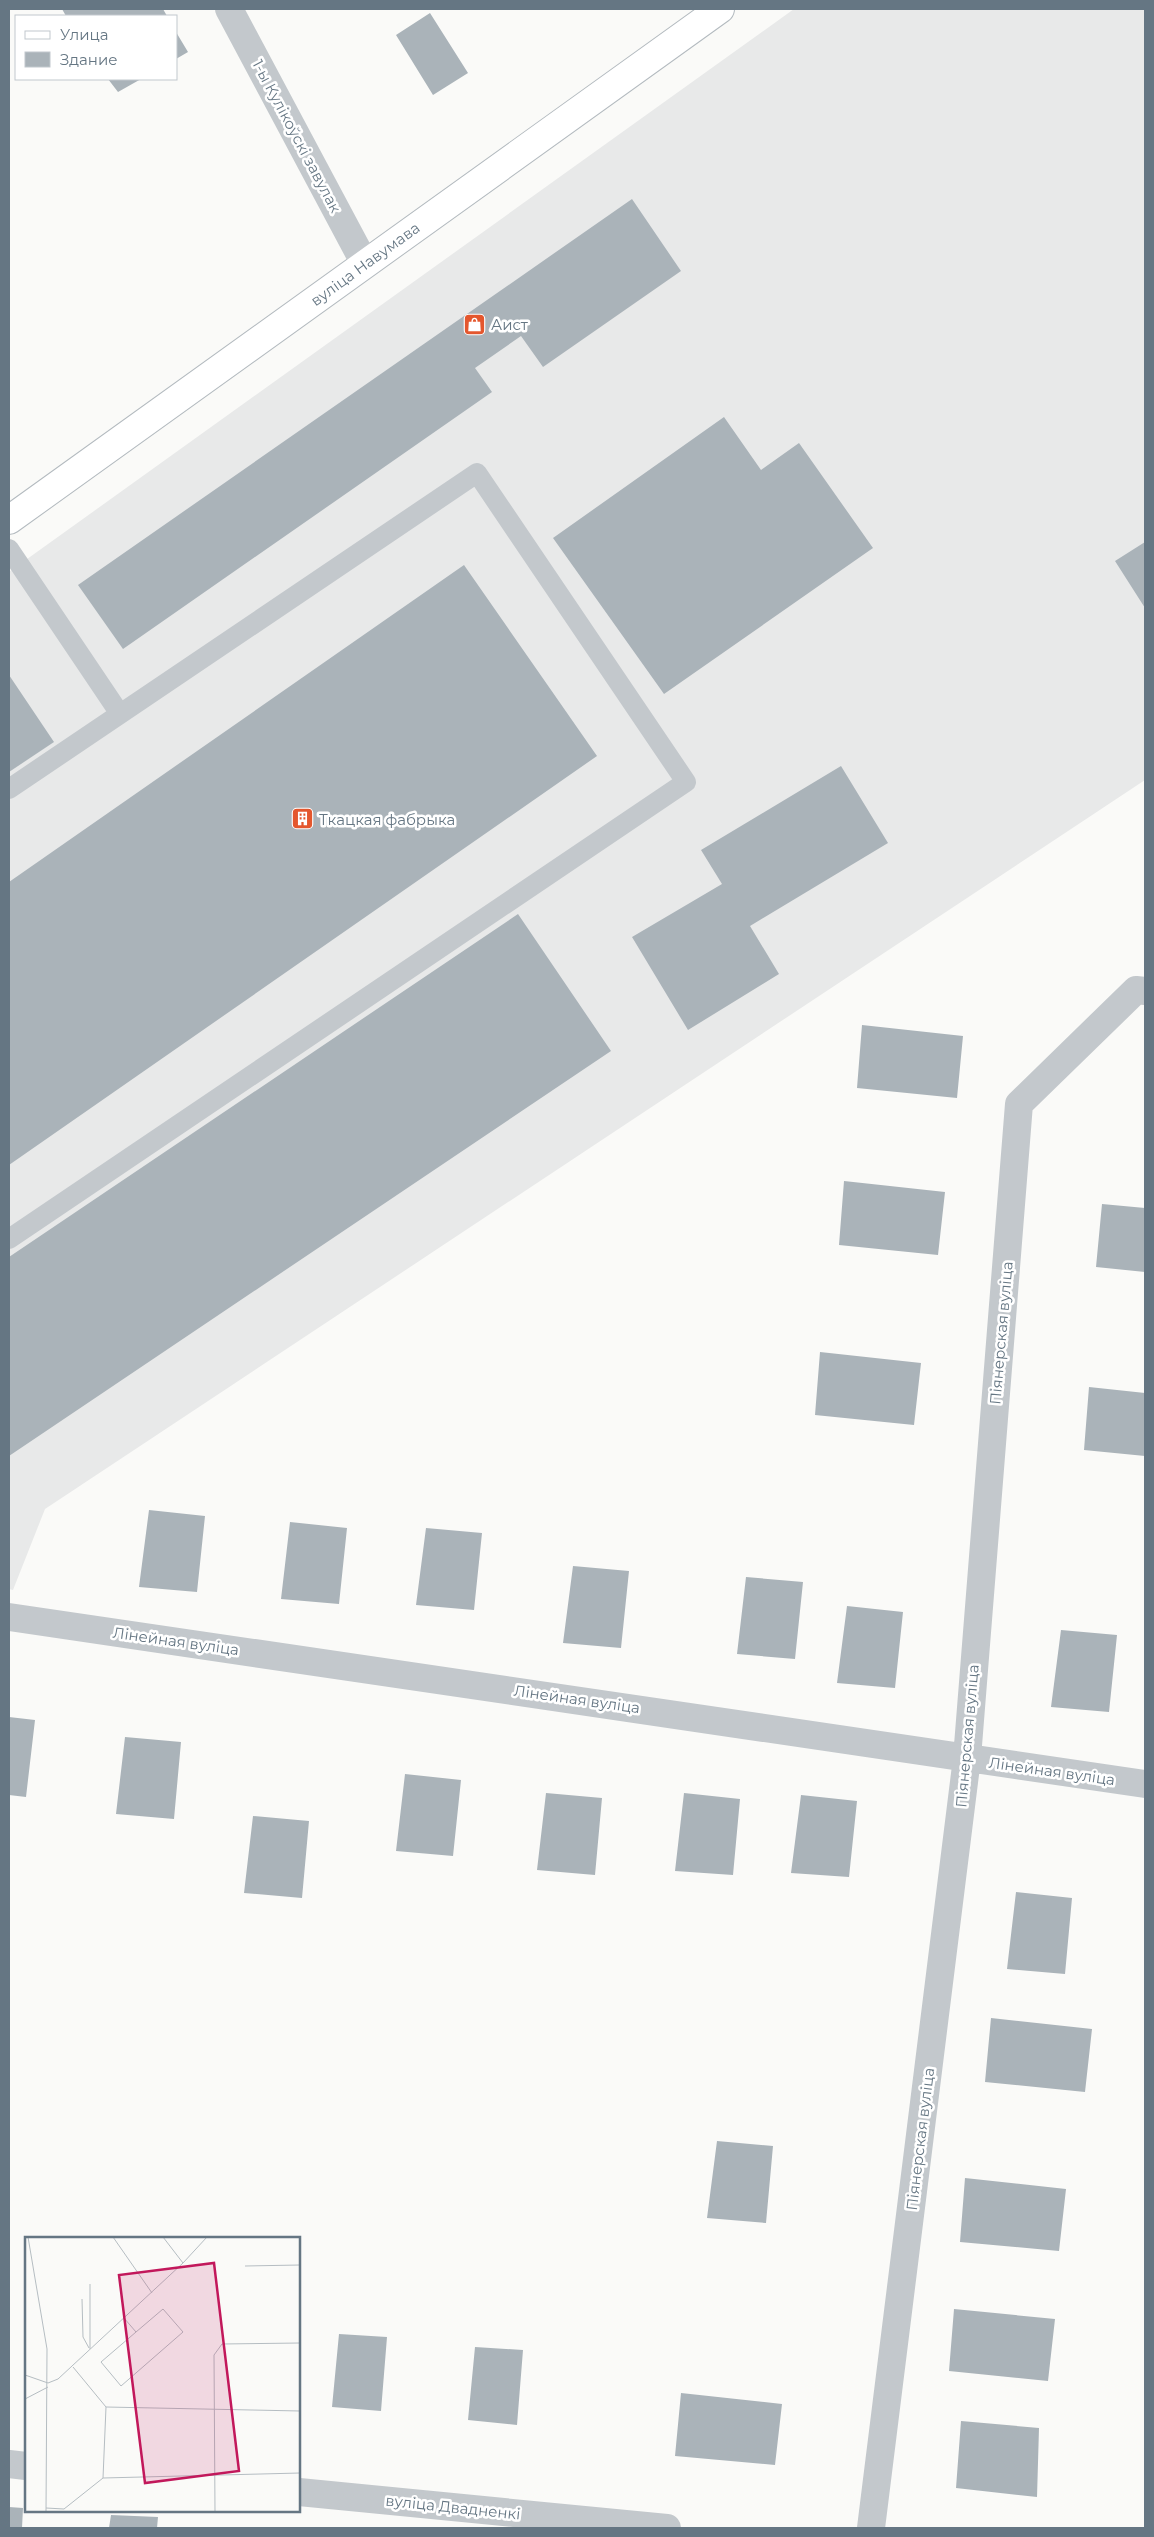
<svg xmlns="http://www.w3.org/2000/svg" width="1154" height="2537" viewBox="0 0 1154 2537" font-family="Montserrat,sans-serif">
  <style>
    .built { fill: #e8e9e9 }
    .building { fill: #aab3b9 }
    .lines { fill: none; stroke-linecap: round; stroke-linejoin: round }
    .secondary-casing { stroke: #b3babf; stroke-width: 30 }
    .lane { stroke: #c3c8cc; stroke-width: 20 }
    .street { stroke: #c3c8cc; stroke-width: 28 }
    .secondary { stroke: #fff; stroke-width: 28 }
    .labels { text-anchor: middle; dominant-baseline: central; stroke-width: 5; stroke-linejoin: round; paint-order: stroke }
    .street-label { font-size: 15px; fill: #657683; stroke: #fff }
    .poi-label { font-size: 15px; fill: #657683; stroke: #fff; text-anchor: start }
    .inset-road { fill: none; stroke: #b5bdc2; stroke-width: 1 }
    .view { fill: #c2185b; fill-opacity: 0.15; stroke: #c2185b; stroke-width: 2.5 }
    .inset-edge { fill: none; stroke: #657683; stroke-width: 2.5 }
  </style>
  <rect width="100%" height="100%" fill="#fafaf8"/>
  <path class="built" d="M794 9H1145V780L45 1509 13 1590 9 1589V572Z"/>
  <path class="building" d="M62 9H163L167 16H66Z
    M430 13 468 73 433 95 396 35Z
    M176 32 188 52 176 59Z
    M108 79H141L118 92Z
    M632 199 681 271 543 367 521 336 475 368 492 392 123 649 78 585Z
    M724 417 761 470 799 443 873 548 664 694 553 538Z
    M1145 542V608L1115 561Z
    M464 565 597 756 9 1165V882Z
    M9 675 54 742 9 772Z
    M841 766 888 843 750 926 779 974 688 1030 632 937 722 884 701 850Z
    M518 914 611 1051 9 1456V1257Z
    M862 1025 963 1036 957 1098 857 1088Z
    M844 1181 945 1192 938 1255 839 1245Z
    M1102 1204 1145 1208V1272L1096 1267Z
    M820 1352 921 1363 914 1425 815 1415Z
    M1089 1387 1145 1393V1456L1084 1450Z
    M149 1510 205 1516 197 1592 139 1587Z
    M290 1522 347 1528 339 1604 281 1599Z
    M426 1528 482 1533 474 1610 416 1605Z
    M573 1566 629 1571 621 1648 563 1643Z
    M746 1577 803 1582 795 1659 737 1654Z
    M847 1606 903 1612 895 1688 837 1683Z
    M1061 1630 1117 1635 1109 1712 1051 1707Z
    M9 1717 35 1720 26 1797 9 1795Z
    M125 1737 181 1742 174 1819 116 1814Z
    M405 1774 461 1780 453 1856 396 1851Z
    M546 1793 602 1798 595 1875 537 1870Z
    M684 1793 740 1799 733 1875 675 1871Z
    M801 1795 857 1801 849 1877 791 1873Z
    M253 1816 309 1821 302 1898 244 1893Z
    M1016 1892 1072 1898 1065 1974 1007 1969Z
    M991 2018 1092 2029 1085 2092 985 2082Z
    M717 2141 773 2146 766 2223 707 2218Z
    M965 2178 1066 2189 1059 2251 960 2242Z
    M954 2309 1055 2319 1048 2381 949 2371Z
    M339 2334 387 2337 381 2411 332 2407Z
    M475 2347 523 2350 517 2425 468 2420Z
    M681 2393 782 2404 775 2465 675 2456Z
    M961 2421 1039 2428 1037 2497 956 2488Z
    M9 2507 23 2508 22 2528H9Z
    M111 2515 158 2517 157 2528H109Z"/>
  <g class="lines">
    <defs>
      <path id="secondary" d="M9 520 720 9"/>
    </defs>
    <use href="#secondary" class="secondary-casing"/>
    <path class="lane" d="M9 549 120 714
      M9 789 477 473 686 782 9 1239"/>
    <path class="street" d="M229 9 365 264
      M9 1617 1145 1784
      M9 2464 26 2466
      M299 2492 667 2528
      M871 2528 967 1758 1019 1104 1136 990 1145 991"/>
    <use href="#secondary" class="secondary"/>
  </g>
  <defs>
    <symbol id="shop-square" viewBox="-11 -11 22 22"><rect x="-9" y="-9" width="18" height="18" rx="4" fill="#e4572e" stroke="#fff"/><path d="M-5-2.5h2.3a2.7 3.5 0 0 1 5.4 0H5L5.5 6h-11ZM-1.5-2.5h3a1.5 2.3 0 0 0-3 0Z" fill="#fff"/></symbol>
    <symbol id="building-square" viewBox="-11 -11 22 22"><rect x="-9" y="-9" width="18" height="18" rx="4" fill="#e4572e" stroke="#fff"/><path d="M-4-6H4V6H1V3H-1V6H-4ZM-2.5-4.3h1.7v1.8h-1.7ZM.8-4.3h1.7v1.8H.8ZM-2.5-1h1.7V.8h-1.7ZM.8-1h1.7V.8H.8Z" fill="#fff"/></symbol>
  </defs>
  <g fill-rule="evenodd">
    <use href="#shop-square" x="462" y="312" width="25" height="25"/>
    <use href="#building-square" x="290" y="806" width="25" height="25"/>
  </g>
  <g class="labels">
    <g class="street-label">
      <text transform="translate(297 136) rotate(62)">1-ы Кулікоўскі завулак</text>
      <text transform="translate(365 264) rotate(-36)">вуліца Навумава</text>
      <text transform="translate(1001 1333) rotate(-85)">Піянерская вуліца</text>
      <text transform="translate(176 1641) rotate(8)">Лінейная вуліца</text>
      <text transform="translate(577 1699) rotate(8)">Лінейная вуліца</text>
      <text transform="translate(967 1736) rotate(-85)">Піянерская вуліца</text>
      <text transform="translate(1052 1771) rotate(8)">Лінейная вуліца</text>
      <text transform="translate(920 2139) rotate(-83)">Піянерская вуліца</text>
      <text transform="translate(453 2507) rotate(6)">вуліца Двадненкі</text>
    </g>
    <g class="poi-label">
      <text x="491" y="324">Аист</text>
      <text x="319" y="819">Ткацкая фабрыка</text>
    </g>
  </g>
  <g transform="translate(25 2237)">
    <rect width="275" height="275" fill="#fafaf8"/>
    <path class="inset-road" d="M3 0 22 112 21 275M88 0 127 56M138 0 158 26M220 29 275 28M65 47V112M57 62 58 100 64 111M99 81 111 95 138 72 158 95 96 149 76 125 111 95M48 130 81 170 78 241M0 138 23 146 33 142 158 26 182 0M0 162 23 150M81 170 275 174M21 271 39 272 78 241 275 236M190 275 189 118 197 107 275 106"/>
    <path class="view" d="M189 26 214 234 120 246 94 38Z"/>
    <rect width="275" height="275" class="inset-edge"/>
  </g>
  <rect width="1154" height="2537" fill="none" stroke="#657683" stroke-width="20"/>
  <rect x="15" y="15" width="162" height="65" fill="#ffffff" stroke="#c1c8cd"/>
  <rect x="25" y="31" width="25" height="8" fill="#ffffff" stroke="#c1c8cd"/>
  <text x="60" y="40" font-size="15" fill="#657683">Улица</text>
  <rect x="25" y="52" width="25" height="15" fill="#aab3b9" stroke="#c1c8cd"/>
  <text x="60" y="65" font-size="15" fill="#657683">Здание</text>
</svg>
